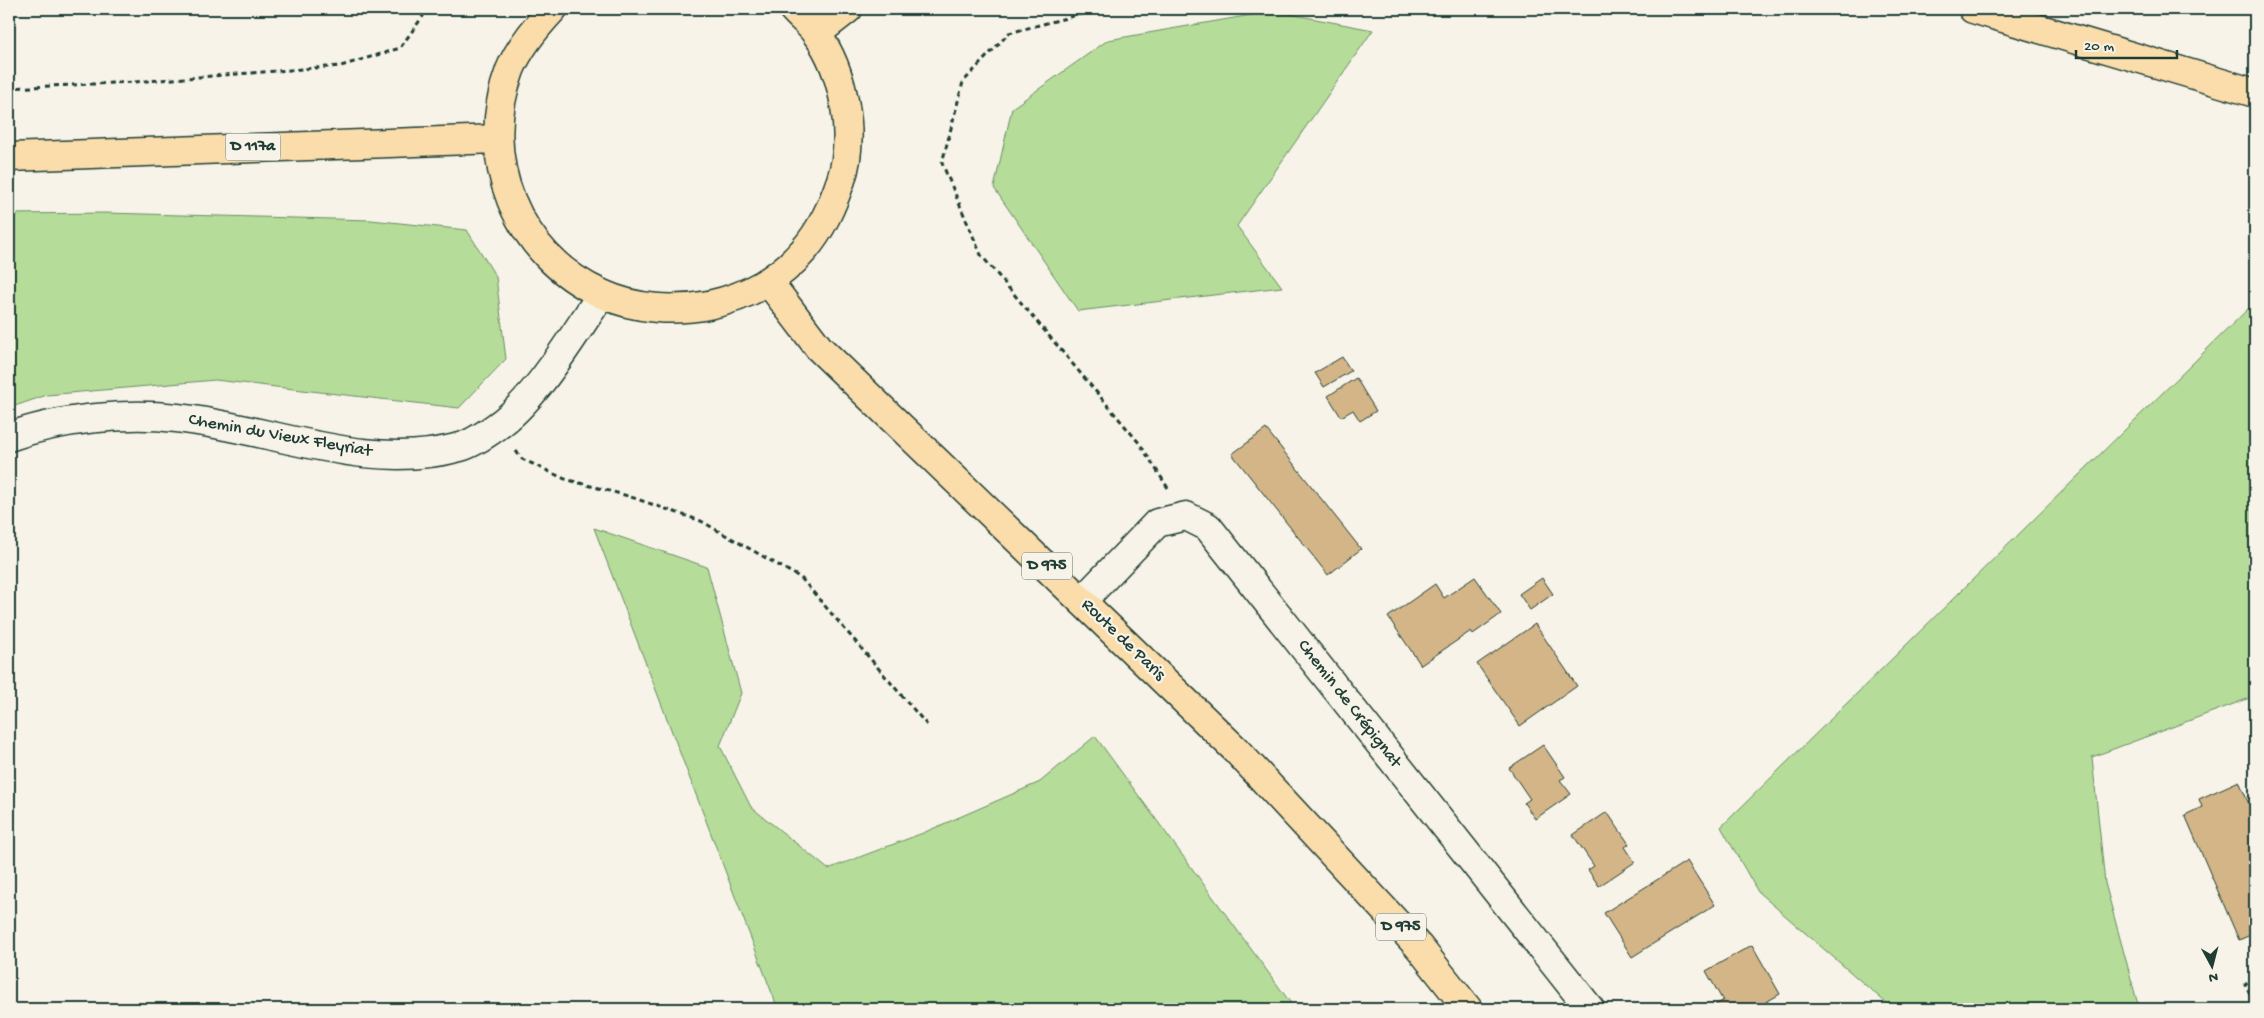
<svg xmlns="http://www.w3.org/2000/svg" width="2264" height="1018" viewBox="0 0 2264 1018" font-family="'Gochi Hand',sans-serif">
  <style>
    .green { fill: #b5dc98; stroke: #6a8c66 }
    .building { fill: #d3b587; stroke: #1f3d34 }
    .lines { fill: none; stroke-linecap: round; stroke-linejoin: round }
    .street-casing { stroke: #1f3d34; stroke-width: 31 }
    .primary-casing { stroke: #1f3d34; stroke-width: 31 }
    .path { stroke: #1f3d34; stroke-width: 3; stroke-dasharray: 5 4; stroke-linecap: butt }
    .street { stroke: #f7f3e8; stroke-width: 28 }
    .primary { stroke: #fbddab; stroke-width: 28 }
    .labels { text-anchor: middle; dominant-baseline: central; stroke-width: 4.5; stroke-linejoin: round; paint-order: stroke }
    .shield { fill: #f7f3e8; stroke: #60746a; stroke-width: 1 }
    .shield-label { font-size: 16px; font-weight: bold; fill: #1f3d34 }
    .street-label { font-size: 18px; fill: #1f3d34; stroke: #f7f3e8 }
  </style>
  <rect width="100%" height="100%" fill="#f7f3e8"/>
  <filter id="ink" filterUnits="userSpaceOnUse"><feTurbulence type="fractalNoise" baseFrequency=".02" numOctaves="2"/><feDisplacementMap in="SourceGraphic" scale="10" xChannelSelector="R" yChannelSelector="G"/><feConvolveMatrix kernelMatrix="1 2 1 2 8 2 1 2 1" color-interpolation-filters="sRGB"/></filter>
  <g filter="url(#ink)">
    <path class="green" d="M1274 11 1373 30 1237 226 1282 287 1078 311 994 188 1012 108 1108 40Z
      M105 213 371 220 467 230 496 277 506 359 459 408 215 380 47 395 9 408V214Z
      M2255 302V696L2092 757 2105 883 2137 1001 2144 1009H1893L1758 892 1721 827Z
      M594 528 707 567 741 693 720 746 751 807 828 869 923 833 1040 782 1095 736 1295 1009H778Z"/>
    <path class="building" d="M1342 357 1351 371 1324 387 1315 373Z
      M1356 378 1376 411 1360 421 1353 410 1341 417 1328 396Z
      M1266 429 1361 549 1328 575 1232 454Z
      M1475 577 1501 614 1473 634 1471 631 1421 665 1388 617 1435 584 1444 598Z
      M1542 578 1553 594 1530 610 1519 594Z
      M1535 624 1577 686 1520 726 1477 664Z
      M1543 745 1565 777 1560 780 1571 794 1535 819 1524 803 1530 799 1509 768Z
      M2239 781 2255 818V933L2239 940 2185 815 2202 807 2199 799Z
      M1607 812 1629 844 1625 847 1635 862 1599 886 1588 870 1594 866 1573 835Z
      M1687 861 1715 905 1632 957 1604 913Z
      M1752 945 1780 994 1754 1009H1719L1716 1004 1723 1001 1706 971Z"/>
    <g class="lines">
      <defs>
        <path id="street" d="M9 437C57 419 125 412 177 418 271 428 366 473 460 447 472 444 486 434 496 427 536 400 573 335 602 294
          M1082 601 1157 523 1186 516 1208 527 1590 1009"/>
        <path id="primary" d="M553 9C537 26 519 48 510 70 477 157 516 256 602 294 669 324 756 307 804 250 822 229 832 206 841 180 856 135 844 71 816 33 809 24 800 17 793 9
          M1973 9 2255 93
          M816 34 848 9
          M9 157 497 139
          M768 281 819 348 1235 749 1419 947 1468 1009"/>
      </defs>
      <use href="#street" class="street-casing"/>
      <use href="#primary" class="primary-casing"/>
      <path class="path" d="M1100 9 1009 33 963 82 942 163 981 255 1140 444 1168 488
        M9 88 134 82 341 66 400 48 423 16V9
        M516 451 522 459 565 479 628 496 701 521 801 578 927 725
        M2255 977 2245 984 2255 1003"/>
      <use href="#street" class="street"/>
      <use href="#primary" class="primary"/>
    </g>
  </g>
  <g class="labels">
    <g class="shield">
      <rect x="225.5" y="133.5" width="55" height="27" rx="4"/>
      <rect x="1022" y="552.5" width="50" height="27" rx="4"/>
      <rect x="1376" y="913.5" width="50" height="27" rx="4"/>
    </g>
    <g class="shield-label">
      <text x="253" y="147">D 117a</text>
      <text x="1047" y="566">D 975</text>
      <text x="1401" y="927">D 975</text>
    </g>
    <g class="street-label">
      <text transform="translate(280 436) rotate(10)">Chemin du Vieux Fleyriat</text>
      <text transform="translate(1123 640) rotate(44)">Route de Paris</text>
      <text transform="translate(1349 704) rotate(52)">Chemin de Crépignat</text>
    </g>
  </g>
  <rect width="2264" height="1018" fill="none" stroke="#f7f3e8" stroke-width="30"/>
  <rect x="15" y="15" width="2234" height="988" fill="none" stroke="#1f3d34" stroke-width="2" filter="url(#ink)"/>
  <g transform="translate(2212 966) rotate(173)" stroke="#f7f3e8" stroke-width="4" paint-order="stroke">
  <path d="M0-4L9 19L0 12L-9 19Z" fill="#1f3d34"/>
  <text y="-8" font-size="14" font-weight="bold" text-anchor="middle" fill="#1f3d34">N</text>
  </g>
  <path d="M2076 50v8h101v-8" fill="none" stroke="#1f3d34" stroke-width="2.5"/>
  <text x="2084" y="50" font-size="15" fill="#1f3d34" stroke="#f7f3e8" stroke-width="4" paint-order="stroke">20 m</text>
</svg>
